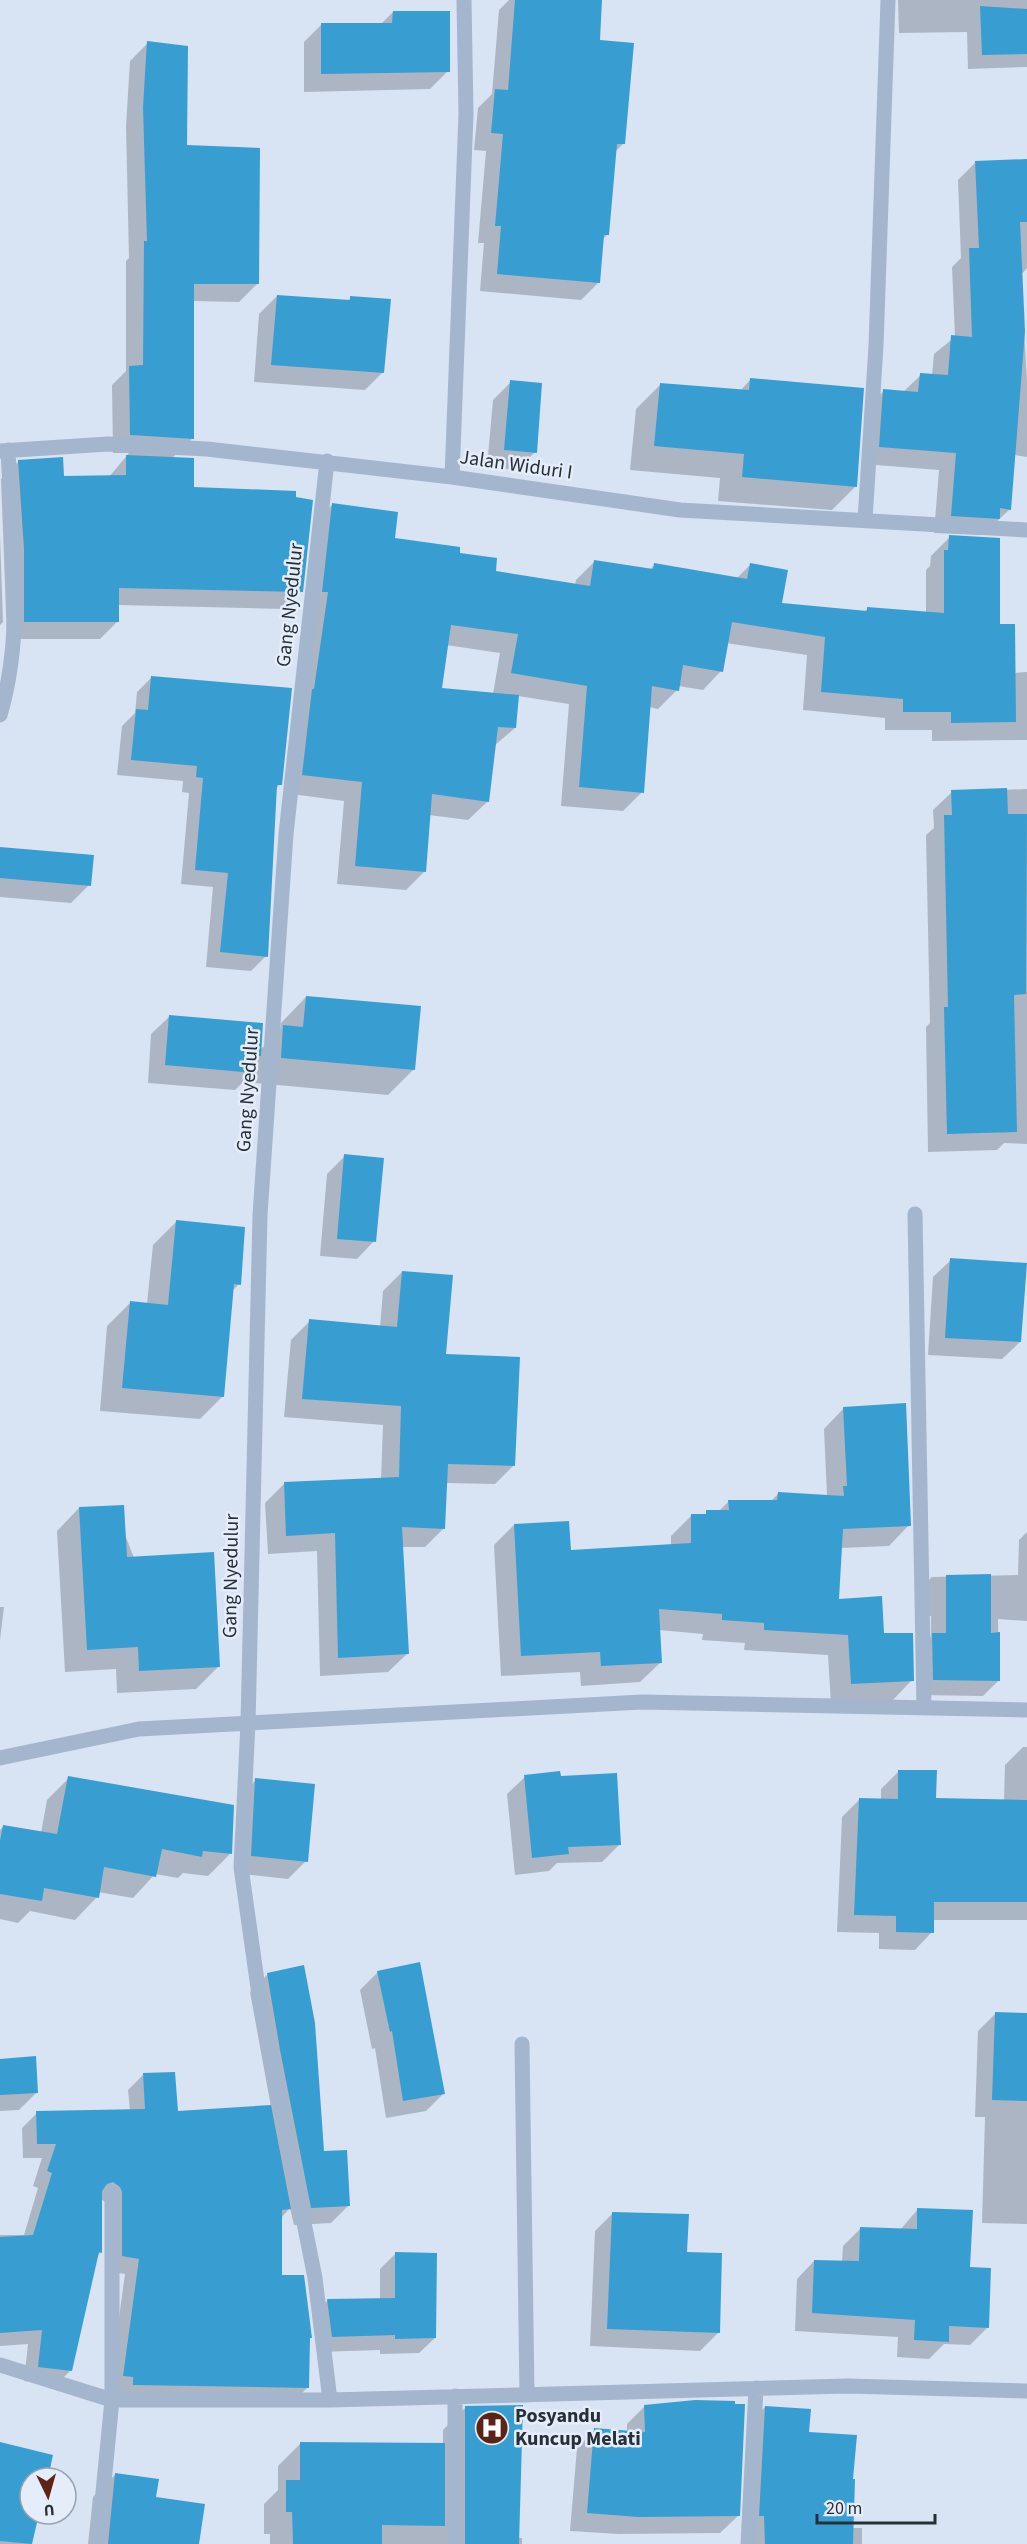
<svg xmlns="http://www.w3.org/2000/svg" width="1027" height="2544" viewBox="0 0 1027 2544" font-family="'Source Sans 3',sans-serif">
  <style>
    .shadow { fill: #0003; fill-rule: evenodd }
    .building { fill: #389ed2 }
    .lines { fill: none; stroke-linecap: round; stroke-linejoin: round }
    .minor { stroke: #a3b6cd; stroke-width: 15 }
    .labels { text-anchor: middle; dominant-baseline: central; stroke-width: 5; stroke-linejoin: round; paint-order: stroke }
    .street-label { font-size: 20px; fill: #263037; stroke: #e5edfb }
    .poi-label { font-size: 20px; font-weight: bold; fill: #263037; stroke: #e5edfb; text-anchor: start }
  </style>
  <rect width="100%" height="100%" fill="#d8e3f4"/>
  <path class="shadow" d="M509 0H601L598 42 623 144 615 152 607 235 602 240 598 283 581 300 480 291 484 243H478L486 151 474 150 478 108 492 94 499 10Z
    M898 0H1027V67L968 69 967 32 899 33Z
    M393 12 448 71 430 89 304 92V42L322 24H381Z
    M148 43 185 147 257 284 239 302 193 301V438L172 458 193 489 301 592 283 609 118 605V621L100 639H7L1 479 19 461 62 478 109 477 129 453H113L112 385 126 371V261L129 258 126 126 130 61Z
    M1027 161V268L1021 275 1027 381V457L1015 455 1010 509 992 526 981 535 934 533 939 470 863 464 866 408 884 391 903 392 921 375 932 376 934 354 955 337 952 267 961 258 958 180 975 163Z
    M277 296 347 301 351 298 383 372 365 390 254 382 259 314Z
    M750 380 856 486 832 510 718 501 720 478 630 470 636 409 660 385 740 391Z
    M511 382 535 452 517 470 487 467 493 400Z
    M333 504 393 539 458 554 494 572 575 585 576 580 595 561 649 570 655 565 736 579 750 565 780 605 864 612 868 608 926 613V570L930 566 931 556 950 537 998 626 1014 673 1027 672V740L932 741V730H885V718L803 710 807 655 726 643 721 671 703 690 678 686 677 690 658 709 649 707 642 792 623 811 561 806 569 704 518 696 515 728 494 746 487 802 468 820 429 815 425 871 406 890 337 884 344 801 284 793 314 523ZM446 645 500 653 493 694 441 689Z
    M0 535 3 622 0 625Z
    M152 677 280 784 275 790 266 956 251 971 206 967 213 887 181 884 189 793 182 792 183 781 117 775 122 726 135 713 137 692Z
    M1027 789V1144L1004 1143 997 1150 928 1152 926 1027 930 1023 926 835 934 828 933 810 952 792Z
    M0 850 89 885 71 903 0 897Z
    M306 997 414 1069 388 1095 255 1083 257 1058 254 1061 253 1072 235 1090 148 1083 151 1034 169 1017 260 1050 280 1030 281 1023Z
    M345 1156 374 1241 357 1259 320 1256 327 1174Z
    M176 1222 239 1284 232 1291 223 1396 200 1419 100 1411 107 1326 130 1303 147 1304 153 1245Z
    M951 1260 1020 1342 1002 1359 928 1355 933 1277Z
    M402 1272 444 1356 514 1465 495 1484 446 1483 444 1528 425 1547H402L408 1653 388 1672 320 1676 317 1551 268 1554 265 1503 284 1484 381 1479 383 1425 284 1417 291 1340 310 1321 380 1327 383 1291Z
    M844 1408 909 1525 889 1546 840 1548 837 1600 882 1634 912 1680 892 1701 831 1704 828 1655 744 1650 745 1643 702 1640 703 1634 659 1630 661 1662 640 1682 581 1686 580 1672 501 1676 494 1545 514 1525 569 1552 671 1546V1536L691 1516 718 1512 729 1501H771L778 1494 827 1496 824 1429Z
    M79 1508 124 1532 134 1558 218 1667 196 1689 117 1693 116 1669 65 1672 57 1531Z
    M1027 1532V1621L998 1619 999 1680 983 1696 918 1695 917 1650 931 1636V1616L917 1615 916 1592 932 1577 1018 1575 1019 1540Z
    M0 1607H4L0 1640Z
    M1023 1747H1027V1920H933L932 1932 915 1950 879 1949V1933L837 1932 842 1817 860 1799 881 1800V1789L899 1771 935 1799 1004 1801 1005 1765Z
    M525 1777H559L620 1844 602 1862 557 1863 549 1871 515 1875 507 1794Z
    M69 1778 230 1854 208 1876 183 1873 178 1878 155 1874 133 1898 98 1892 97 1897 75 1920 30 1911 18 1923 0 1919V1830L4 1826 41 1833 47 1800Z
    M256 1780 306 1861 288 1879 234 1873 238 1798Z
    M378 1972 444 2093 426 2111 386 2118 375 2048 372 2049 360 1990Z
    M268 1974 323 2153 349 2205 331 2223 294 2225 290 2208 281 2218 280 2277 308 2340V2387L293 2402 118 2399 109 2390 125 2274 107 2271 105 2202 101 2199V2252L97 2256 71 2370 56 2385 24 2381 28 2344 0 2346V2235H24L38 2188 33 2186 42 2158H23L22 2128 37 2113 130 2110 128 2090 143 2075 177 2113 271 2107 250 1992Z
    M996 2013 1027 2014V2224L982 2223 985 2117H975L978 2031Z
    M0 2060 37 2092 19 2110 0 2111Z
    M918 2209 969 2269 987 2328 970 2345 944 2344 929 2359 897 2357 898 2337 795 2331 797 2279 814 2261 842 2262 843 2246 861 2228 900 2230Z
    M613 2213 686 2254 718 2333 700 2351 590 2346 595 2231Z
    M395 2254 435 2338 419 2353 380 2354V2350L317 2352 313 2316 328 2300H380V2269Z
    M645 2406 738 2516 720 2533 619 2534 570 2531 577 2448 595 2430 627 2432V2424Z
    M765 2407 808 2433 851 2480 852 2528H862V2544H749L750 2423Z
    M465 2408 517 2538H522V2544H270V2534H264V2504L278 2490V2466L301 2443 443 2444V2430Z
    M0 2444 46 2478H30V2514H38L31 2544H0Z
    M115 2475 154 2498 198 2544H88L93 2497Z"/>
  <path class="building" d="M515 0H602L600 40 634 43 625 144H617L609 235H604L600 283 497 274 501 226H495L503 134 491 133 495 89 508 90Z
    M980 6 1027 9V54L982 55Z
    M393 11H450V72L321 74V23H392Z
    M147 41 188 46 187 145 260 148 259 284H194V439L130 435 129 366 143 365 144 241H147L143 107Z
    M1027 159V222H1020L1025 331 1011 510 1000 508V519L951 516 956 453 879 447 883 389 918 392 920 373 948 375 951 335 972 337 969 248H979L975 161Z
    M277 295 350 300V296L391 299 384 373 271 365Z
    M750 378 864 388 857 487 742 477 744 454 654 446 660 383 749 390Z
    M510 380 542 383 537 453 504 450Z
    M126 455 194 458V487L296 491V497L313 500 303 592 119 588V622H24V549L18 460 63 457 64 476 126 475Z
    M332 503 398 512 395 538 460 547V553L497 558 496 571 590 586 594 560 653 569 654 563 747 579 750 563 788 570 782 603 867 611V607L944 613V550H948L949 535 1000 538V624H1015L1016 722 951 723V712H903V699L821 692 825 637 732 622 723 672 683 665 679 691 652 686 644 793 579 787 587 686 511 673 518 634 451 625 442 688 519 695 516 728 498 727 489 802 432 794 426 872 355 866 362 782 302 775 312 689H314L328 592H322Z
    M151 676 292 688 282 785H277L268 957 220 952 228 873 195 870 203 778 196 777 197 766 131 760 136 709 148 710Z
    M1007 788 1008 814H1027L1026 994 1014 995 1017 1132 947 1134 944 1007H948L944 815H952L951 790Z
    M0 847 94 855 91 886 0 878Z
    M306 996 421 1006 415 1070 281 1058 283 1025 303 1027Z
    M169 1015 263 1023 261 1056 256 1055 254 1073 165 1065Z
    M344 1154 384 1158 376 1242 337 1239Z
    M176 1220 245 1227 241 1285 234 1284 224 1397 122 1388 130 1301 168 1305Z
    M950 1258 1027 1263 1021 1342 945 1338Z
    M402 1271 453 1275 446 1354 520 1357 515 1466 448 1464 445 1529 402 1527 409 1654 338 1658 335 1533 286 1536 284 1482 399 1477 401 1406 302 1399 309 1319 397 1327Z
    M906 1403 911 1526 843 1529 839 1599 882 1596 884 1633H913L914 1681 851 1684 848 1635 764 1630V1623L722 1620V1614L659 1609 662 1663 601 1666 600 1652 521 1656 514 1524 569 1521 571 1550 691 1543V1514H706V1510H729L728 1500H777L778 1492 844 1496 843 1486H847L843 1407Z
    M124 1505 127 1557 214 1552 220 1667 139 1671 138 1647 87 1650 79 1507Z
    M991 1574V1633L1000 1632V1681L933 1680 932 1633H946V1575Z
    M898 1770H937L936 1798 1027 1800V1902H934V1933L896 1932V1916L854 1915 859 1798 898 1799Z
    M560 1771 561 1776 617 1773 621 1845 568 1847 569 1854 532 1858 524 1775Z
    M68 1776 234 1805 232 1854 203 1851 202 1857 162 1849 156 1877 104 1867 99 1898 44 1888 42 1901 0 1894V1841L3 1825 57 1834Z
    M255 1778 315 1784 308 1862 251 1856Z
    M420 1962 445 2094 403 2101 392 2031 390 2032 377 1971Z
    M304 1965 315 2023 324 2151 347 2150 350 2206 311 2208 280 2050 267 1973Z
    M995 2012 1027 2013V2101L992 2100Z
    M36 2056 38 2093 0 2095V2059Z
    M175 2072 178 2111 271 2105 291 2209 282 2210V2275H304L312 2338H310L309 2388 133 2385V2377L123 2376 139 2259 122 2256V2192L120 2187 113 2182 107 2184 102 2191V2253L99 2252 72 2371 38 2367 42 2330 0 2333V2237L33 2235 52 2173 47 2171 56 2144H37L36 2111 145 2109 143 2073Z
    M917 2208 973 2210 970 2267 991 2268 989 2328 949 2326V2342L914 2340 915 2320 812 2313 814 2260 859 2261 860 2227 917 2229Z
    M612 2212 689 2214 687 2252 722 2253 720 2333 607 2329Z
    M395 2252 437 2253 436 2338 395 2339V2335L332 2337 327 2299 395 2298Z
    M695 2400 735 2401V2404H745L740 2516 638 2517 587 2513 594 2428 645 2432 644 2405Z
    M523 2405 519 2544H465V2406Z
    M765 2406 811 2409 809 2432 857 2435 853 2479H855L853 2544H765L764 2516H759Z
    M0 2442 53 2455 48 2478H30V2514H39L32 2544 0 2541Z
    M300 2442 445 2443V2526L382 2525V2544H293L292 2512H286V2480H300Z
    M115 2473 159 2479 156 2497 205 2504 199 2544H108Z"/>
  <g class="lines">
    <path class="minor" d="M0 451 108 444 207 449 452 477 680 510 1027 530
      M327 461 286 834 260 1215 248 1723 241 1867 260 2002 315 2278 330 2400
      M452 477 466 114 464 0
      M865 520 876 346 888 0
      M0 715C25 632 12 536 8 450
      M915 1214 924 1708
      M0 1758 139 1729 642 1702 1027 1710
      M522 2044 527 2395
      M0 2365 112 2400H330L848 2386 1027 2391
      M98 2544 112 2400V2192
      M455 2544V2396
      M748 2544 756 2388"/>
  </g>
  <defs>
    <symbol id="hospital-disc" viewBox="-11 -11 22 22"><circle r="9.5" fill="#5d2317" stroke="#e5edfb"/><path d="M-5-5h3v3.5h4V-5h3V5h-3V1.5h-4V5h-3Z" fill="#fff"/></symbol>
  </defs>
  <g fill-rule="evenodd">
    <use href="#hospital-disc" x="473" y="2409" width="38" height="38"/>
  </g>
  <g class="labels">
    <g class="street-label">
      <text transform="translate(516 465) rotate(8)">Jalan Widuri I</text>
      <text transform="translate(290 605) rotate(-84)">Gang Nyedulur</text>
      <text transform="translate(248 1090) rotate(-86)">Gang Nyedulur</text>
      <text transform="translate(231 1576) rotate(-89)">Gang Nyedulur</text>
    </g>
    <g class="poi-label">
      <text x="515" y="2416">Posyandu<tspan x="515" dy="23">Kuncup Melati</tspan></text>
    </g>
  </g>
  <g transform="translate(48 2496) rotate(175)"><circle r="28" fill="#e5edfb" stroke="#99a1ad" stroke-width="1.5"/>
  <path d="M0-4.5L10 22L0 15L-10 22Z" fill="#5d2317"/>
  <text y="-9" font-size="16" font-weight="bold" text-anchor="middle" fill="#263037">U</text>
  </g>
  <path d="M817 2514v9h118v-9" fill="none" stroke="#263037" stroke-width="3"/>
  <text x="826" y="2514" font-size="18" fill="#263037" stroke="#e5edfb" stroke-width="4.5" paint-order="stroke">20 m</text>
</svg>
